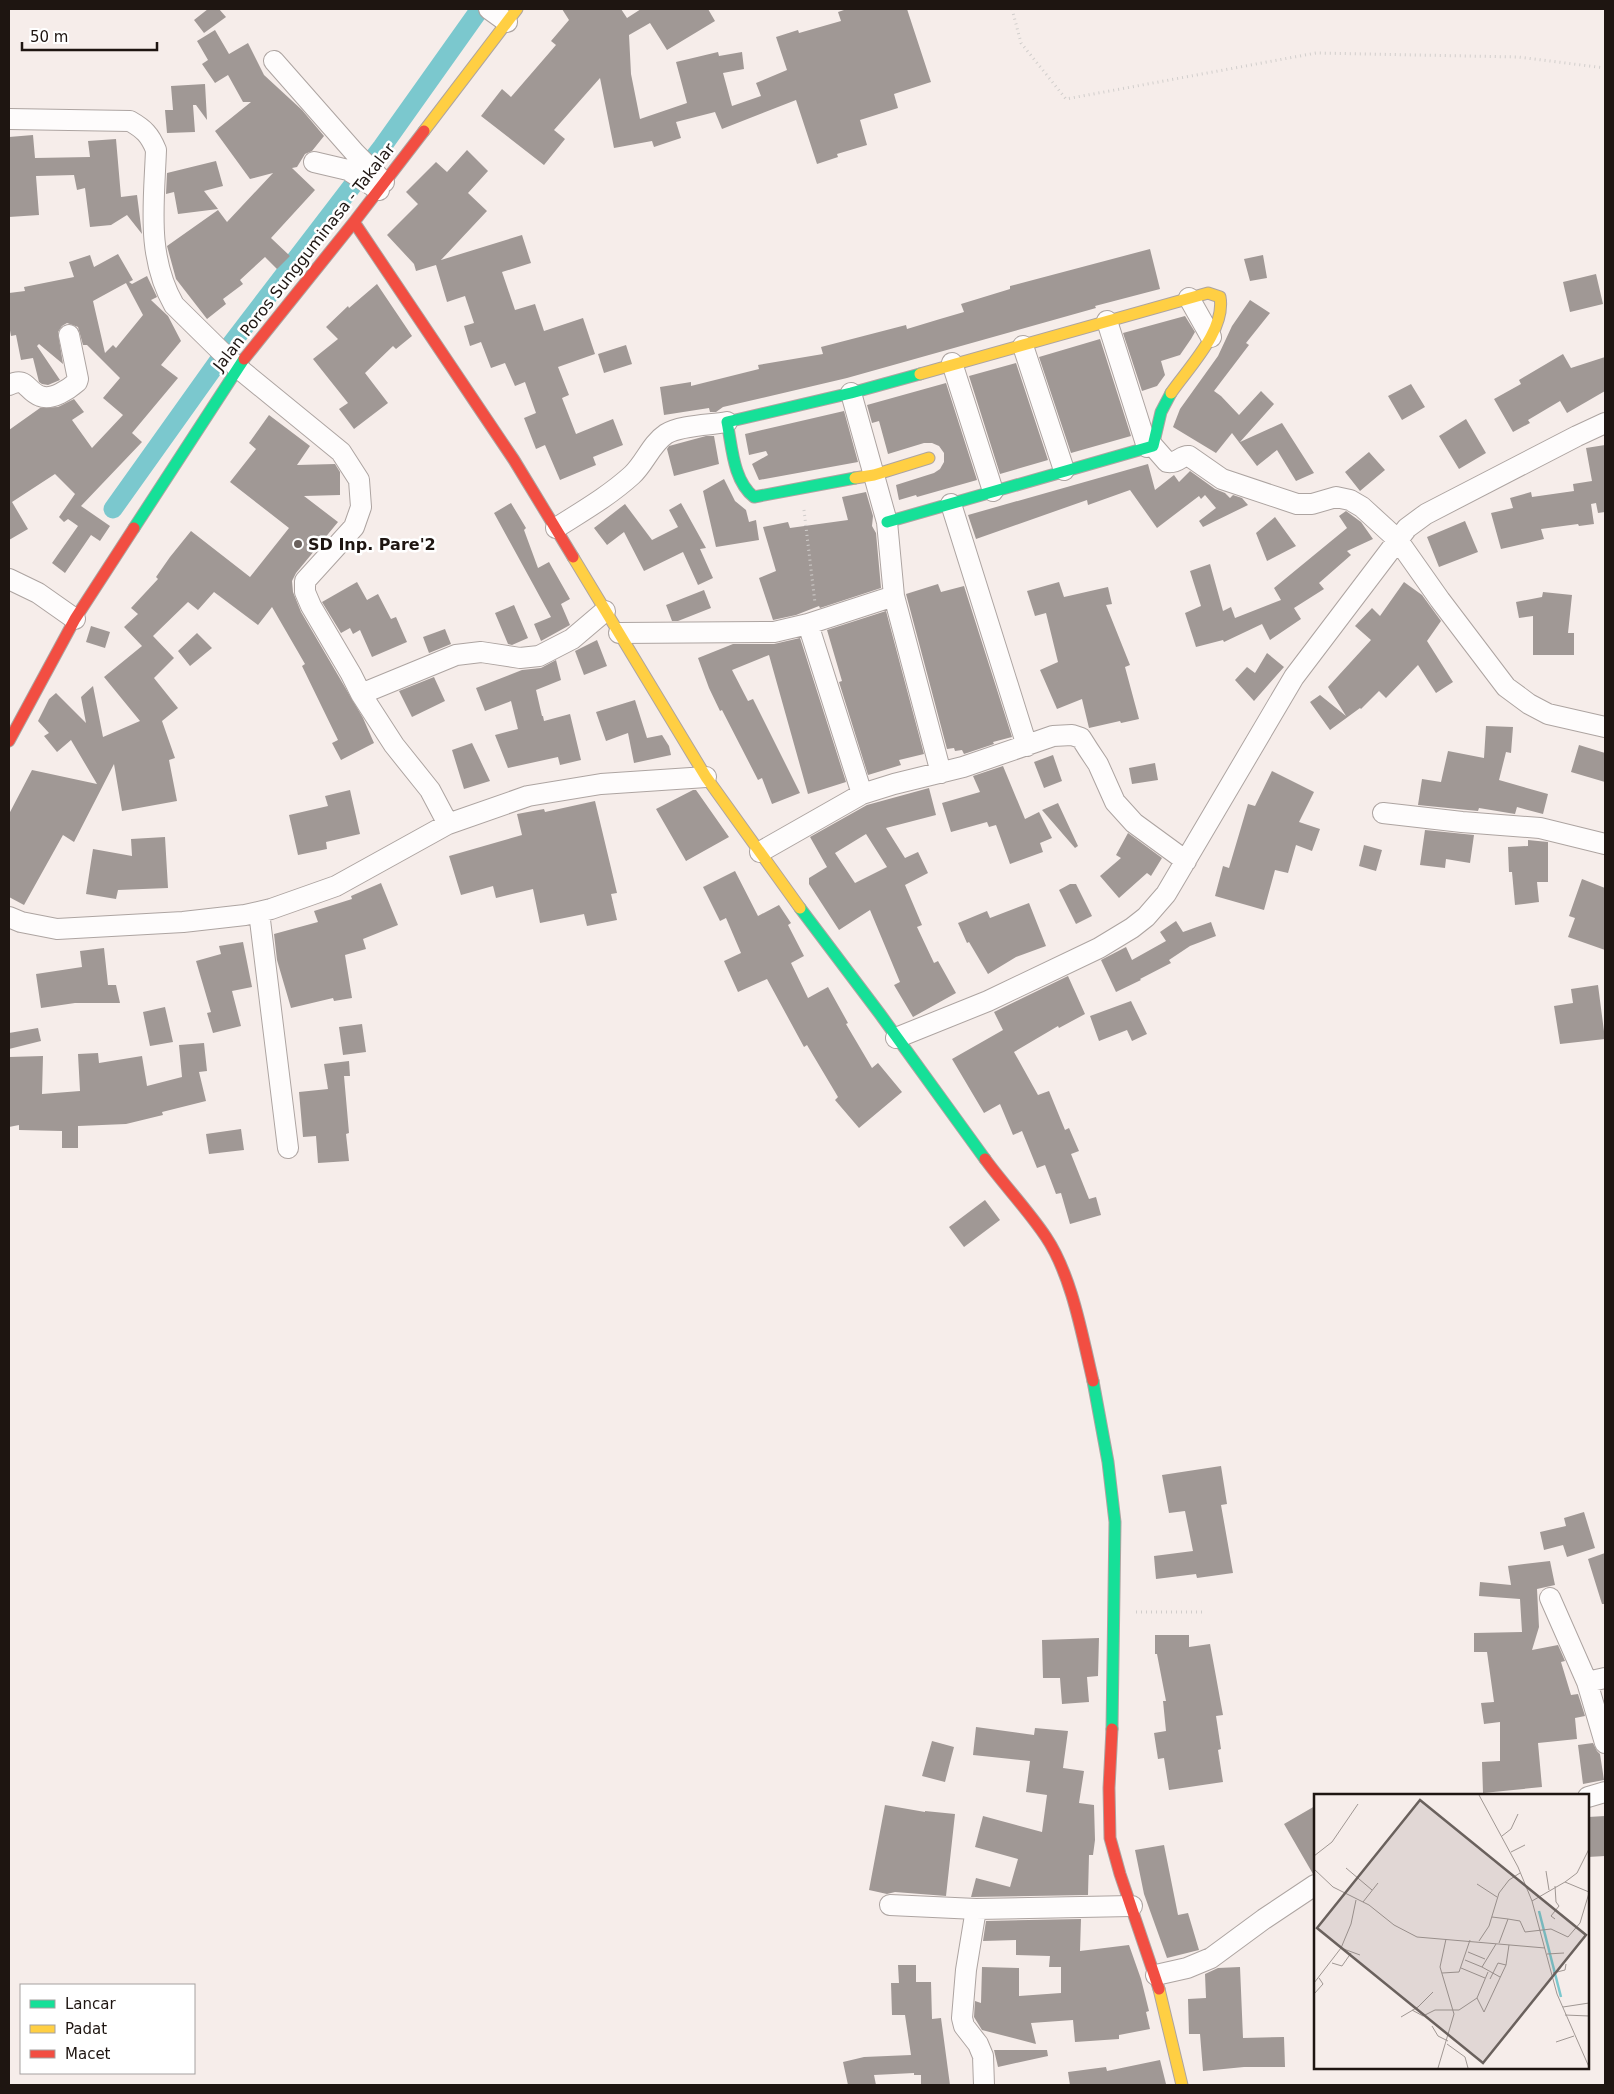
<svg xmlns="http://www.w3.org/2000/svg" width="1614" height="2094" viewBox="0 0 1614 2094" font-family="'DejaVu Sans',sans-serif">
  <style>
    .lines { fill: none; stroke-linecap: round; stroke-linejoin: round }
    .canal { stroke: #7bc8ce; stroke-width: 19 }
    .building { fill: #a09895; fill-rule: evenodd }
    .street-casing { stroke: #ada4a1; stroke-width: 22 }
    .fast-casing { stroke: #ada4a1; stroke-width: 13 }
    .slow-casing { stroke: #ada4a1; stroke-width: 13 }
    .jam-casing { stroke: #ada4a1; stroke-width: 13 }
    .path { stroke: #d1cecc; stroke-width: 3; stroke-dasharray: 1 4; stroke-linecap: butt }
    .street { stroke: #fefcfc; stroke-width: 20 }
    .fast { stroke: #16e098; stroke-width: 11 }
    .slow { stroke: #ffcf43; stroke-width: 11 }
    .jam { stroke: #f24e42; stroke-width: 11 }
    .poi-dot { fill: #6a615d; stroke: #fff; stroke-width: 2 }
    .labels { text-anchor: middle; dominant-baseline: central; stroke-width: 5; stroke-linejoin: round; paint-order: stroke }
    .street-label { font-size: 16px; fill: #1e1511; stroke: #fff }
    .poi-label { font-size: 16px; font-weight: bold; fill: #1e1511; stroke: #fff; text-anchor: start }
    .inset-river { fill: none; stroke: #7bc8ce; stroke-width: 2.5 }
    .inset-road { fill: none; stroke: #a09793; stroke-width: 1 }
    .view { fill: #6a615d; fill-opacity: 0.15; stroke: #6a615d; stroke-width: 2.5 }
    .inset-edge { fill: none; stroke: #1e1511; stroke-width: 2.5 }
  </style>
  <rect width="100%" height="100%" fill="#f6edea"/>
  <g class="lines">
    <path class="canal" d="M113 509 222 356 382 147 480 9"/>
  </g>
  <path class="building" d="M208 9H219L226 17 204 33 194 20Z
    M562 9H621L627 18 641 9H708L715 21 667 50 650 23 629 35 631 74 640 119 687 103 676 62 718 52 719 56 742 52 744 69 723 73 732 106 761 96 756 83 787 70 776 37 798 30 799 33 841 21 838 12 847 9H907L931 82 894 94 898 108 860 120 867 145 837 154 838 157 817 164 796 100 722 129 715 112 676 122 681 138 654 147 652 141 614 148 600 78 554 130 565 139 544 165 481 116 502 89 511 97 556 45 551 41 569 20Z
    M215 30 229 54 248 43 264 75 302 110 324 136 312 151 305 154 297 167 292 168 315 190 271 238 290 256 277 269 265 257 240 280 243 284 223 299 226 304 207 319 176 279 167 246 218 210 227 222 273 173 250 179 215 131 251 102H243L228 75 215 83 202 64 208 60 197 41Z
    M205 84 207 120 196 105H193L195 132 167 133 165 110H173L171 86Z
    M33 135 35 158 90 157 88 141 116 139 121 197 137 195 142 234 127 215 111 225 90 227 85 188 77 190 74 175 36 176 39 215 9 217V137Z
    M467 150 488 171 468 193 487 211 441 260 522 235 531 263 502 272 515 310 535 304 544 331 583 318 595 354 558 367 569 395 562 398 576 434 613 419 623 445 593 457 596 465 560 480 545 445 536 449 524 418 536 413 525 382 515 386 505 363 491 368 481 342 470 346 464 326 474 323 465 296 447 302 436 265 416 271 414 264 387 235 418 204 406 192 436 162 447 172Z
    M216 161 223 186 204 191 218 209 178 214 174 192 166 194 167 173Z
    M1150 249 1160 289 1095 306 1096 308 847 378 723 407 716 412H710L709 408 664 415 660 387 691 382V386L759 369 758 365 823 354 821 347 906 325 907 329 940 319 964 312 961 304 1010 289V286Z
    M118 254 133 280 129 282 132 284 147 276 157 297 151 300 168 316 181 341 161 365 178 378 132 433 142 442 81 506 110 526 100 541 91 535 65 573 52 563 78 526 68 519 64 522 59 517 75 494 55 474 12 502 28 529 9 540V430L40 408 58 407 74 399 84 412 72 420 92 448 123 415 103 398 120 378 87 345H83L78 327 67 323 62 326 58 332 63 364 39 344 37 346 60 380 48 385 42 384 39 382 33 358 21 360 16 335 11 336 9 325V293L25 291 24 287 74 277 69 262 90 255 94 267ZM126 283 143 315 116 348 113 345 105 353 93 301Z
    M1263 255 1267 278 1250 281 1244 259Z
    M1596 274 1603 304 1570 312 1563 282Z
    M377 284 412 336 396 349 393 346 365 373 388 403 354 429 339 409 348 403 313 359 338 339 326 327 348 306 349 308Z
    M1250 300 1270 313 1246 343 1249 345 1214 391 1221 396 1239 415 1261 391 1274 404 1240 442 1282 423 1314 473 1296 481 1277 450 1257 466 1232 433 1216 453 1173 427 1180 409 1218 356 1232 326Z
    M1185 316 1195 332 1191 339 1180 355 1161 361 1165 375 1157 386 1142 391 1123 333Z
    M1100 339 1131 436 1071 453 1039 357Z
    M626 345 632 364 604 373 598 354Z
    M1563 354 1571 368 1605 357V391L1567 413 1560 401 1528 420 1530 423 1513 432 1494 399 1521 384 1519 380Z
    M1016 363 1048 460 1000 474 969 376Z
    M946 383 977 480 917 497 916 495 899 500 896 485 934 473 940 469 944 462V453L939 446 932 443H924L888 454 879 421 872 423 867 405Z
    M1411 384 1425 407 1402 420 1388 396Z
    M844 411 858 462 759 480 752 464 768 455 766 451 749 455 745 434Z
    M269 415 310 446 297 465 335 464 340 472V495L304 496 338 522 296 573 292 581 293 592 301 612 363 718 374 743 341 760 332 743 338 740 302 666 305 664 272 607 258 625 214 592 198 610 188 602 153 636 174 658 154 678 178 708 162 721 175 758 169 760 177 801 122 811 114 764 74 842 63 835 24 905 9 897V814L32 770 97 784 71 740 57 752 44 736 49 733 38 721 49 699 56 693 86 723 81 697 93 686 103 737 140 721 104 677 142 646 124 627 138 614 131 608 158 579 156 577 170 557 191 531 250 577 289 528 230 482 256 449 249 443Z
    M1466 419 1486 453 1459 469 1439 436Z
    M706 436H714L719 464 674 476 667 449 669 446Z
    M1605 445V512L1598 513 1596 503 1591 504 1594 524 1579 526 1578 524 1541 529 1544 539 1501 549 1491 513 1513 508 1510 498 1531 492 1532 497 1574 491 1573 484 1592 481 1586 448Z
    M1369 452 1385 470 1360 491 1345 472Z
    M1148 464 1155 490 1174 475 1179 482 1190 471 1215 489 1225 493 1230 498 1233 495 1242 498 1248 505 1203 527 1199 521 1216 508 1205 495 1201 499 1199 496 1157 528 1130 490 1088 505 1087 500 976 539 968 515Z
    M724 479 735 501 746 510 749 522 756 520 759 540 716 547 703 491Z
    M866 492 873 516 872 526 876 533 881 588 820 608 819 606 796 615 773 620 759 578 776 571 763 527 788 522 790 528 848 520 842 497Z
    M511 503 526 528 524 530 538 568 549 562 570 599 561 604 570 625 541 641 534 624 551 617 494 513Z
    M681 503 706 548 700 549 713 578 698 585 683 552 644 571 624 532 607 545 594 528 625 504 652 540 678 527 669 510Z
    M1346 511 1361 522 1373 539 1347 551 1351 555 1319 583 1324 589 1294 608 1301 619 1270 640 1262 624 1224 642 1223 640 1196 647 1185 613 1201 606 1190 571 1210 564 1223 611 1231 607 1235 618 1281 600 1274 588 1347 528 1339 516Z
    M1275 517 1296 546 1267 561 1256 533Z
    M1465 521 1478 552 1439 567 1427 537Z
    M357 582 367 600 378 594 391 619 396 617 407 642 372 657 360 630 353 634 350 628 341 633 322 602Z
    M1059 582 1064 597 1108 587 1112 604 1106 605 1130 665 1125 667 1139 719 1121 723 1120 721 1089 728 1082 699 1057 709 1040 670 1058 662 1046 613 1035 616 1027 591Z
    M1404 582 1422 595 1441 621 1427 641 1453 682 1436 693 1418 665 1386 698 1379 691 1361 709 1360 708 1330 730 1310 702 1320 695 1346 716 1328 687 1371 640 1355 626 1372 608 1380 616Z
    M938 584 941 592 964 586 1012 737 993 742 994 744 964 754 962 750 955 751 954 748 947 749 906 594Z
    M704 590 711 608 678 621H672L666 605Z
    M1543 592 1572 595 1568 633H1574V655H1533V616L1519 618 1516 602 1542 597Z
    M514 605 528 638 512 645 508 644 495 613Z
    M886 611 924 754 899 760 901 765 868 775 839 682 842 681 827 630Z
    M91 626 110 632 105 648 86 642Z
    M445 629 451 644 429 653 423 637Z
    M197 633 212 648 190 666 178 651Z
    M800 638 846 782 808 794 769 655 732 670 748 701 753 699 800 793 772 804 762 778 758 780 722 710 720 711 709 688 698 658 733 644H774Z
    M597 640 607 666 584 675 575 651Z
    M1267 653 1284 667 1254 701 1235 680 1247 667 1255 673Z
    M556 660 561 680 536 690 542 716H543L544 721 570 714 581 760 560 765 558 757 508 768 495 735 518 729 511 701 485 711 476 688 522 670 541 668Z
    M434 677 445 701 412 717 399 691Z
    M635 700 647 738 662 735 669 746 671 755 634 763 628 733 606 741 596 712Z
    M1486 726 1513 727 1511 753 1506 752 1499 780 1548 794 1543 814 1517 807 1515 814 1479 808 1478 811 1418 805 1422 779 1441 782 1448 751 1484 758Z
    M472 743 490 781 464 789 452 750Z
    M1579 745 1605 753V782L1571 772Z
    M1053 755 1062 781 1044 788 1034 762Z
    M1155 763 1158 780 1132 784 1129 768Z
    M1003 766 1025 819 1039 812 1052 838 1040 843 1043 852 1010 864 996 825 989 827 987 822 951 832 942 803 980 792 973 776Z
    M1272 771 1314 792 1299 822 1320 829 1312 851 1296 845 1288 873 1275 870 1264 910 1215 896 1223 866 1229 868 1248 804 1255 806Z
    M929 788 936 815 886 828 905 858 918 852 928 873 905 885 922 925 917 927 934 963 938 961 956 993 913 1017 894 985 900 982 870 910 839 930 809 884V878L827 867 810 837 867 805ZM866 834 887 867 855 883 835 853Z
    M350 790 360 834 326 842 327 849 298 855 289 815 328 806 325 796Z
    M693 790H696L729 837 686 861 656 809Z
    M595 801 617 893 611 894 617 920 587 926 584 914 540 923 533 889 496 898 493 886 461 895 449 856 522 835 517 814 544 809 545 812Z
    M1058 803 1078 846 1075 848 1042 810Z
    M1425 830 1474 835 1470 863 1446 859 1445 868 1420 865Z
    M1128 833 1162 858 1151 876 1147 873 1119 898 1100 876 1121 858 1116 855Z
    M165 837 168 888 118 890 116 899 86 894 93 849 132 856 131 839Z
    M1528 840 1548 842V882H1537L1539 902 1515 905 1512 872H1509L1508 847 1528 846Z
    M1364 845 1382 850 1376 871 1359 866Z
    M735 871 758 916 779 905 791 923 788 925 804 956 791 963 808 998 828 987 848 1023 846 1024 872 1068 878 1063 902 1092 859 1128 835 1100 838 1097 807 1045 804 1047 767 979 738 992 724 961 741 953 726 918 720 921 703 887Z
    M1582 879 1605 888V950L1568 937 1575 918 1569 916Z
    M381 883 398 925 363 939 366 949 345 955 352 998 334 1001 333 998 291 1008 277 960 274 934 318 922 314 911 352 899 351 896Z
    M1070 884H1076L1092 916 1076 924 1059 890Z
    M1029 903 1046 946 1016 957 988 974 969 942 967 943 958 923 987 911 990 918Z
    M1176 921 1183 932 1211 922 1216 936 1190 946 1169 960 1171 963 1140 979 1141 980 1116 992 1101 960 1126 947 1132 960 1166 941 1160 932Z
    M243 942 252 987 232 991 241 1026 213 1033 207 1013 211 1012 196 961 221 954 219 946Z
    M104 948 108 985H116L120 1003H75L41 1008 36 974 82 967 80 951Z
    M1068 976 1085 1014 1059 1028 1058 1026 1014 1052 1038 1095 1049 1091 1065 1130 1069 1128 1079 1151 1071 1154 1089 1199 1096 1197 1101 1215 1070 1224 1061 1193 1056 1194 1045 1165 1037 1168 1022 1131 1013 1135 1000 1104 984 1113 952 1059 1003 1030 994 1012Z
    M1598 985 1605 1039 1560 1044 1554 1006 1573 1003 1571 989Z
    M1131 1001 1147 1034 1132 1041 1127 1030 1099 1041 1090 1016Z
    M165 1007 173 1042 150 1046 143 1012Z
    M362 1024 366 1052 343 1055 339 1027Z
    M38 1028 41 1041 9 1049V1033Z
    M204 1043 207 1071 199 1072 206 1101 162 1112 163 1115 126 1124 78 1126V1148H62V1131L19 1130V1125L9 1127V1057L43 1056 42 1094 80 1091 78 1054 98 1053 99 1063 142 1056 147 1086 182 1077 179 1045Z
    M349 1061 350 1076H344L349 1133 346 1134 349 1161 318 1163 316 1136 303 1137 299 1092 328 1089 324 1064Z
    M241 1129 244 1150 209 1154 206 1134Z
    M985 1200 1000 1220 964 1247 949 1227Z
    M1221 1466 1227 1504 1221 1505 1233 1573 1197 1578 1196 1574 1156 1579 1154 1556 1193 1551 1185 1511 1169 1513 1162 1475Z
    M1584 1512 1595 1548 1567 1557 1563 1545 1544 1550 1540 1532 1566 1526 1564 1518Z
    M1605 1553V1604H1602L1588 1559Z
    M1550 1561 1555 1585 1537 1589 1539 1627 1532 1650 1558 1645 1565 1661 1561 1662 1571 1695 1578 1694 1585 1716 1575 1718 1577 1739 1538 1743 1542 1787 1483 1793 1482 1762 1500 1761V1722L1484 1724 1481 1703 1494 1702 1487 1652H1474V1633L1522 1632 1520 1599 1479 1596 1480 1582 1511 1585 1508 1566Z
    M1155 1635H1189V1647L1210 1644 1223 1715 1216 1716 1221 1749 1218 1750 1223 1782 1169 1790 1164 1758 1158 1759 1154 1733 1166 1731 1163 1701H1166L1157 1654H1155Z
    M1099 1638 1098 1676 1087 1677 1089 1702 1062 1704 1060 1678H1043L1042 1640Z
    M976 1727 1034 1735 1035 1728 1068 1731 1063 1768 1084 1771 1079 1803 1094 1805 1095 1840 1093 1855H1089L1088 1895 971 1897 976 1878 1010 1887 1018 1859 975 1847 983 1816 1042 1832 1047 1795 1026 1792 1030 1761 973 1755Z
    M932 1741 954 1747 945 1782 922 1776Z
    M1593 1743 1597 1751 1600 1754 1604 1780 1583 1784 1578 1745Z
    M885 1805 925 1812V1811L955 1814 946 1896 895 1892 887 1894 869 1890Z
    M1315 1806V1873L1313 1874 1284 1824Z
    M1605 1816V1856L1588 1857V1817Z
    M1164 1845 1178 1915 1188 1913 1199 1950 1167 1958 1144 1894 1135 1850Z
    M1081 1919 1080 1951 1129 1945 1141 1979 1149 2011 1146 2012 1150 2029 1119 2035V2039L1075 2042 1073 2020 1031 2023 1036 2044 982 2030 974 2017 975 2001 981 2003 982 1967 1019 1968V1996L1061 1993V1967H1049L1050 1956 1016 1955V1940L983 1941 986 1921Z
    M898 1965H916V1982H931L932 2019 941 2018 950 2085H921V2075H914V2073L874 2075 876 2085H848L843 2062 864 2057 911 2055 905 2015H892L891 1983H899Z
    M1240 1967 1243 2038 1284 2037 1285 2067H1244L1203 2071 1200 2034H1189L1188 1999 1206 1998 1205 1974 1218 1968Z
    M994 2050H1047L1048 2056 998 2067Z
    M1160 2060 1166 2084 1070 2085 1068 2072 1106 2067 1107 2071Z"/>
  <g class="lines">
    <defs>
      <path id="street" d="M489 9 507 22
        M274 61 355 153 384 182
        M9 119 130 121C144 129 150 135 156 150 154 204 146 256 174 305L237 367 341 452 359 480 361 507 354 527 305 581V592L311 606 351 674 361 694 456 655 481 652 520 658 539 656 572 639 605 611
        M314 162 348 170 379 190
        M1189 298 1211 337
        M1107 321 1147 447
        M1023 346 1064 470
        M952 363 993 491
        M9 385C27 376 26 391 40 396 52 401 69 389 77 382L78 379 69 335
        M1153 446 1167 462C1179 464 1180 455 1189 456L1222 479 1297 504H1312L1336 497 1350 500 1362 507 1397 539 1440 600 1506 687 1529 704 1548 714 1605 727
        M951 504 1027 746
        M556 528C581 512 609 496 632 475 645 463 651 444 666 434 680 425 711 425 727 422
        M9 579 38 593 75 619
        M894 596 941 773
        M808 624 862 794
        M619 633 774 632 808 624 894 596 887 522 851 393
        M361 694 394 745 430 790 448 824
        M1383 813 1462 822 1540 828 1605 844
        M760 852 862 794 894 784 963 767 1053 736 1072 735 1081 738 1088 749 1098 764 1115 802 1134 823 1186 861
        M259 912 288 1148
        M9 917 21 922 57 929 183 922 245 915 271 909 336 886 448 824 528 796 601 784 706 777
        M896 1038 988 1001 1099 948 1132 928 1146 917 1166 894 1294 677 1407 528 1426 514 1577 436 1605 423
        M1550 1598 1587 1682 1605 1743
        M1587 1682 1605 1678
        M1588 1797 1605 1792
        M890 1905 976 1909 1132 1906
        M976 1909 966 1970 962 2018 964 2026 978 2044 983 2056 984 2085
        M1156 1975 1187 1968 1211 1958 1264 1919 1315 1885"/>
      <path id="fast" d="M855 478 754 497C733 481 732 446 727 422L851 393 920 374
        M887 522 1153 446 1161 412 1171 393
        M134 528 244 359
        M800 908 880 1014 985 1159
        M1093 1381 1108 1462 1115 1522 1112 1729"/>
      <path id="slow" d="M424 131 517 9
        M920 374 1208 293 1220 297C1226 330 1189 367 1171 393
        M855 478 874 475 929 458
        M573 557 706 777 800 908
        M1159 1989 1182 2085"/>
      <path id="jam" d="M354 222 514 460 573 557
        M244 359 354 222 424 131
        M9 741 75 619 134 528
        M985 1159C1004 1185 1028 1210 1046 1237 1072 1276 1082 1335 1093 1381
        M1112 1729 1109 1788 1110 1838 1120 1874 1159 1989"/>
    </defs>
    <use href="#street" class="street-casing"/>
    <use href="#fast" class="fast-casing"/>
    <use href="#slow" class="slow-casing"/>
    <use href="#jam" class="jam-casing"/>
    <path class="path" d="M1012 9 1021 43 1066 99 1316 53 1518 57 1605 68
      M804 510 815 603
      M1136 1612H1202"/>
    <use href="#street" class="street"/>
    <use href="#fast" class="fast"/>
    <use href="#slow" class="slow"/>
    <use href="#jam" class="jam"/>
  </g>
  <circle class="poi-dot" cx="298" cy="544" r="5"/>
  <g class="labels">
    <g class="street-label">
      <text transform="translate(304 257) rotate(-52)">Jalan Poros Sungguminasa - Takalar</text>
    </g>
    <g class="poi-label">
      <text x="308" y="544">SD Inp. Pare'2</text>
    </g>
  </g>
  <g transform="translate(1314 1794)">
    <rect width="275" height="275" fill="#f6edea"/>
    <path class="inset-river" d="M225 117 247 203"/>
    <path class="inset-road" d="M165 1 204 73 218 107 243 200 275 273M188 42 197 35 204 20M275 55 263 79 251 88 275 98M197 58 211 51M0 62 18 48 44 10M32 74 58 96M0 75 19 93 55 111 80 131 103 143 231 154M232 77 235 96M163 90 183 103M218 107 251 88M49 108 64 89M178 123 194 125M241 125 237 122 245 112 242 108 241 92M165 147 175 132 185 99 195 86 206 79M185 149 194 125 206 127 211 138 237 135 254 143 266 129 275 99M182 150 168 173 186 183M27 154 46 161M154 158 171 165M233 160 250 159M151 166 168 173M18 169 28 172 37 159M192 171 195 151M147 174 171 184M128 179 145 178 156 146M239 179 251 176 252 170M0 189 27 154 37 130 42 106M0 200 9 190 5 184M249 213 275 209M98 216 109 222 121 216H145L163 204M170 218 192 171 184 169 176 185M170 218 163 204 174 178M251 221 275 222M87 223 104 213 119 198M118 232 124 242 134 247M242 248 260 242M133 250 151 263 154 274M124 274 140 220 126 173 132 145"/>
    <path class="view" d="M106 6 272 141 169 269 3 134Z"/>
    <rect width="275" height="275" class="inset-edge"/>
  </g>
  <rect width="1614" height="2094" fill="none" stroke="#1e1511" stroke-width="20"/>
  <rect x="20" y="1984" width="175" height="90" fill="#ffffff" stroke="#a5a1a0"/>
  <rect x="30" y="2000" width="25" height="8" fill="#16e098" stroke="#a5a1a0"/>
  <text x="65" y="2009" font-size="15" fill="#1e1511">Lancar</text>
  <rect x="30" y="2025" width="25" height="8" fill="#ffcf43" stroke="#a5a1a0"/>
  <text x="65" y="2034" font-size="15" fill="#1e1511">Padat</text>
  <rect x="30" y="2050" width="25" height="8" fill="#f24e42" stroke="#a5a1a0"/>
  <text x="65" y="2059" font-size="15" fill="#1e1511">Macet</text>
  <path d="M22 42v8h135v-8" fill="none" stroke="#1e1511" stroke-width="2.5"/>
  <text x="30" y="42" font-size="15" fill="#1e1511" stroke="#ffffff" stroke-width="4" paint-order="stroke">50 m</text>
</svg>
